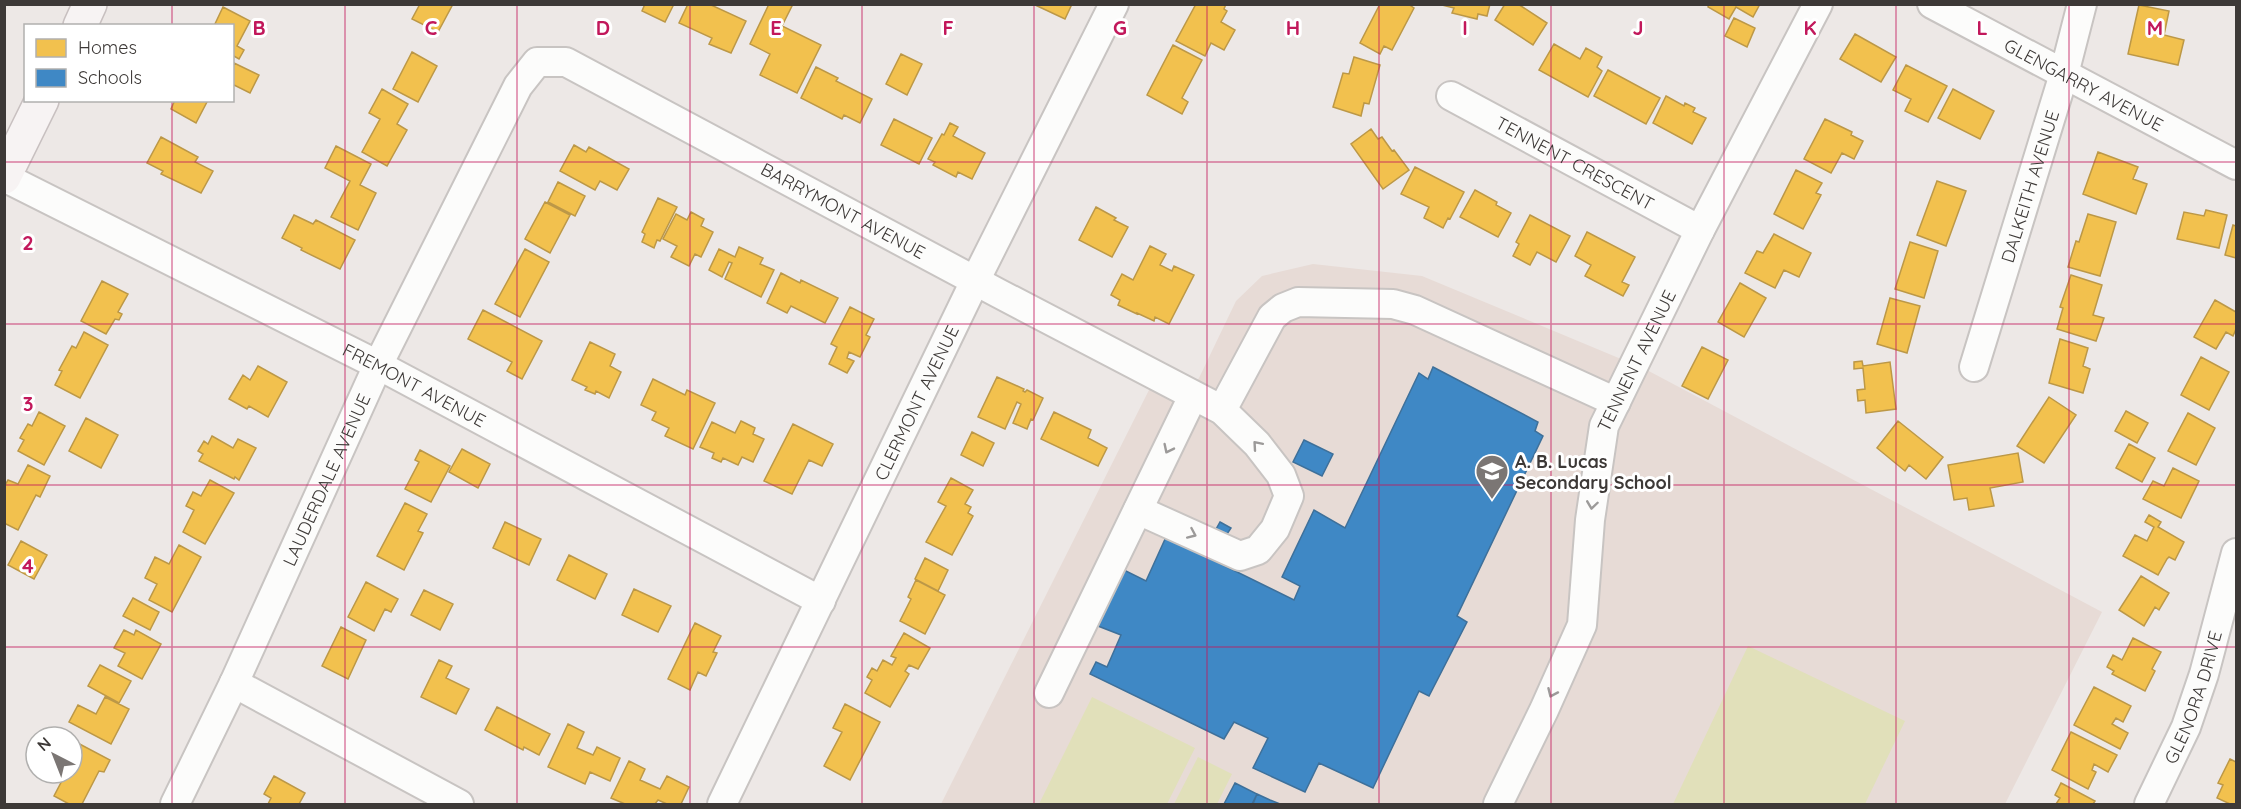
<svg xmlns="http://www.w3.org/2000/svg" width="2241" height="809" viewBox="0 0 2241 809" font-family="Quicksand,sans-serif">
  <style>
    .built { fill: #e7dbd6 }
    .green { fill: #e1e0ba }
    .homes { fill: #f2c14e; stroke: #bc9847; stroke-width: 1.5 }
    .schools { fill: #3f88c5; stroke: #3e709a; stroke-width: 1.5 }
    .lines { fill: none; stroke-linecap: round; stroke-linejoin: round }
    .minor-casing { stroke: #c8c4c2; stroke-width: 32 }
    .major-casing { stroke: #c8c0c0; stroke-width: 36 }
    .minor { stroke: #fcfcfb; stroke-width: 28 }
    .major { stroke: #f7f3f3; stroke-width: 33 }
    .oneway { stroke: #9c9a99 }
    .grid { fill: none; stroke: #c2185b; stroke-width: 1.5; stroke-opacity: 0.55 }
    .labels { text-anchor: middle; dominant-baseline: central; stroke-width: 6; stroke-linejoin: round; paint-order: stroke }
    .street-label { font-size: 18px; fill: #3d3937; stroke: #fff }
    .poi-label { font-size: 18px; font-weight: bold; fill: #3d3937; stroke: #fff; text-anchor: start }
    .grid-label { font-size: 20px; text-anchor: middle; font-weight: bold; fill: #c2185b; stroke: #fff; stroke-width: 6; stroke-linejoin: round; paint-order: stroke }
  </style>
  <rect width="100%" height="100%" fill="#ede8e6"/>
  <path class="built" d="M1313 264 1422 276 1645 369 2102 612 2005 804H941L1150 388 1193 386 1199 378 1236 301 1262 276Z"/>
  <path class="green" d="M1748 646 1905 721 1865 804H1673Z
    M1092 697 1195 748 1167 804H1039Z
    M1198 757 1232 774 1217 804H1174Z"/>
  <path class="homes" d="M420 4H453L438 32 412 19Z
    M674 4 665 22 642 11 645 4Z
    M688 4H709L746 21 731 53 709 44 712 38 679 23Z
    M769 4H793L782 26 821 45 797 93 760 75 770 54 750 44Z
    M1033 4H1072L1065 19Z
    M1196 4H1226L1224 9 1227 11 1221 22 1235 30 1224 50 1211 43 1205 56 1176 41Z
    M1380 4H1408L1414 8 1392 50 1384 46 1380 54 1360 43Z
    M1438 4H1490L1487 16 1478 14 1477 19 1452 13 1454 8Z
    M1505 4H1518L1547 23 1533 45 1495 20Z
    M1709 4H1760L1753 17 1736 7 1729 19 1708 7Z
    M2139 5 2169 11 2164 35 2184 40 2178 65 2128 54Z
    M223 7 250 21 237 46 244 50 239 59 232 55V26H214Z
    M1734 18 1755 28 1747 47 1725 36Z
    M1855 34 1896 57 1881 82 1840 59Z
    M1554 44 1580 59 1586 48 1602 57 1597 67 1602 71 1588 97 1539 70Z
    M1173 45 1202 60 1182 98 1188 102 1182 114 1147 95Z
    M412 52 437 66 418 102 393 89Z
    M901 54 922 64 907 95 886 84Z
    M1354 57 1380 65 1369 104 1364 103 1361 116 1333 107 1343 73 1349 74Z
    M234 63 259 75 250 93 232 84V67Z
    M1906 65 1947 86 1928 122 1905 111 1911 99 1893 90Z
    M816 67 838 78 836 81 872 99 860 123 844 115 842 119 801 98Z
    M1608 70 1660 98 1646 124 1594 96Z
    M382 89 408 104 397 124 407 130 387 166 362 152 380 119 369 113Z
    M1953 89 1994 111 1980 139 1938 118Z
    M1666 96 1684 106 1685 103 1695 108 1693 112 1706 118 1692 144 1653 123Z
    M175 100H208L196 123 171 109Z
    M894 119 932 138 919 164 881 145Z
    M1825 119 1852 132 1851 135 1863 141 1854 159 1842 153 1831 173 1804 159Z
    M950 123 958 127 953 136 985 153 972 179 958 172 956 177 933 165 935 162 928 159 942 134 944 135Z
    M1371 129 1378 139 1382 137 1392 151 1394 150 1409 170 1383 189 1351 144Z
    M161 137 198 157 195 162 213 171 201 193 161 174 163 171 147 163Z
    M574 145 586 152 589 147 629 169 617 190 600 181 595 190 560 171Z
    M336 146 371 164 360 185 376 193 358 230 331 217 350 181 325 168Z
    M2098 152 2138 167 2133 179 2147 184 2136 214 2083 194Z
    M1415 167 1464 192 1450 219 1448 218 1443 228 1424 218 1429 207 1401 194Z
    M1796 170 1822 183 1816 193 1821 195 1803 229 1774 214Z
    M1937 181 1966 191 1946 246 1917 235Z
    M558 182 585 196 575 216 548 202Z
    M1475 190 1497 202 1496 205 1511 213 1498 237 1460 217Z
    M658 198 677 207 660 241 657 240 654 248 642 242 645 234 642 232Z
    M545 202 570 215 550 253 525 239Z
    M1096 207 1116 218 1114 220 1128 227 1112 257 1079 240Z
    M2206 210 2227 215 2219 248 2177 239 2184 212 2204 216Z
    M691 212 704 219 701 226 713 232 701 257 695 254 689 266 671 257 677 246 663 239 676 214 687 220Z
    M2088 214 2116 222 2100 276 2068 267 2076 241 2079 242Z
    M294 215 313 224 316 220 355 240 340 269 301 250 302 248 282 238Z
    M1530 215 1570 236 1556 262 1537 252 1530 265 1513 256 1519 244 1516 242Z
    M2233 225 2236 226V258L2225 255Z
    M1587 232 1635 257 1622 282 1629 285 1623 296 1585 276 1591 265 1575 256Z
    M1774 234 1811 253 1799 277 1784 270 1775 288 1745 273 1757 251 1763 253Z
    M1910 242 1938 251 1924 298 1895 289Z
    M1150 246 1166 254 1160 265 1172 271 1174 266 1194 275 1169 324 1155 317 1154 321 1137 313V314L1118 305 1120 300 1111 295 1122 274 1133 280Z
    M739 247 763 258 760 264 774 270 761 297 725 279 732 263 729 262 722 277 709 270 719 249 735 257Z
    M525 249 549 262 520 317 495 304Z
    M781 273 800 283 801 280 838 298 825 323 791 306 787 313 767 303Z
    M2071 275 2102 285 2093 315 2104 318 2096 341 2057 329 2063 308 2060 307Z
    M102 281 128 294 118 312 122 314 119 320 115 319 106 334 81 321Z
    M1740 283 1766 298 1744 337 1718 322Z
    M1890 298 1920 306 1907 353 1877 344Z
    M2215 300 2236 312V329L2233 336 2226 332 2216 349 2194 337Z
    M850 307 874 319 866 335 870 337 860 357 849 352 847 358 854 361 847 373 829 364 837 347 831 344Z
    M483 310 542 341 522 379 507 371 512 362 468 339Z
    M84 332 108 345 80 398 55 385 62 371 59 370 72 346 76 348Z
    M2060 339 2088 348 2083 366 2090 369 2083 393 2049 383Z
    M590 342 615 354 610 366 621 372 609 398 596 391 595 394 585 390 587 387 572 380Z
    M1702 347 1728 360 1708 399 1682 386Z
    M2201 357 2229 372 2209 410 2181 395Z
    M1862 361 1863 366 1890 362 1896 409 1866 413 1865 400 1858 401 1857 390 1865 389 1863 368 1854 369V362Z
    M258 366 287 382 268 417 249 406 247 409 229 399 243 375 250 380Z
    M997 377 1024 389 1023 391 1025 392 1027 390 1043 398 1033 420 1031 419 1027 429 1013 423 1021 404 1017 402 1005 429 978 417Z
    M653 379 685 395 687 390 715 403 693 449 665 436 669 428 652 420 656 412 641 405Z
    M2049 397 2076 415 2044 463 2017 446Z
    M2126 411 2148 423 2137 443 2115 431Z
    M39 412 65 426 44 465 18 451 24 440 20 438 28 424 32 426Z
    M1054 412 1091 430 1088 438 1107 448 1098 466 1041 439Z
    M2188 413 2215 428 2196 465 2168 451Z
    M86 418 118 435 101 468 69 451Z
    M741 421 755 428 753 434 764 439 753 462 742 457 738 465 723 458 721 462 712 458 714 453 700 447 712 422 735 433Z
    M1898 421 1943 457 1926 479 1909 465 1905 471 1877 448Z
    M793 424 833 444 822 466 809 460 792 494 764 481Z
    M972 432 994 443 983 466 961 455Z
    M212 436 233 448 238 439 256 448 239 480 235 477 234 479 199 461 203 454 198 451 204 441 208 444Z
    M2129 444 2155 458 2142 482 2116 468Z
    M462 449 490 464 478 488 449 472Z
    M420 450 450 466 431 502 405 489 419 462 415 460Z
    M2018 453 2023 482 1990 488 1994 506 1969 510 1967 498 1954 500 1948 465Z
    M28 465 50 476 40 497 36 495 18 530 4 523V487L8 480 18 484Z
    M2173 468 2199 481 2181 518 2143 499 2153 481 2164 486Z
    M951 478 973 490 965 504 971 507 968 513 973 516 952 555 926 542 946 506 938 502Z
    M210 480 234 493 205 544 183 532 194 510 186 506 193 492 201 496Z
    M405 503 427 514 418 531 423 533 404 570 377 556Z
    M2149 515 2161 522 2158 527 2184 542 2175 560 2169 557 2167 559 2158 575 2123 556 2135 535 2147 541 2154 527 2145 522Z
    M505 522 541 539 529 565 493 548Z
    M21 541 47 555 34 579 8 565Z
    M179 545 201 557 172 612 149 600 157 584 145 578 155 557 169 564Z
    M569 555 607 574 595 599 557 580Z
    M925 558 948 570 938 591 915 579Z
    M2141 576 2169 593 2159 610 2155 607 2144 626 2119 610Z
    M916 580 945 595 925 634 900 621 911 599 908 597Z
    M366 582 398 599 391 612 385 609 374 631 348 617Z
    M634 589 671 606 658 632 622 615Z
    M424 590 453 604 440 630 411 615Z
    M133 598 159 612 150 630 123 616Z
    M695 623 721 636 713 652 717 653 706 676 698 672 690 690 668 679Z
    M341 627 366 640 348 679 322 666Z
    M124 630 134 635 136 630 161 644 142 679 118 666 125 653 114 648Z
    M904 633 930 648 918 669 909 665 905 671 909 674 890 707 865 693 872 680 867 677 872 668 877 671 883 660 892 665 896 658 891 656Z
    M2133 638 2161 652 2152 669 2155 671 2145 691 2112 674 2114 671 2107 667 2113 655 2122 660Z
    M439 660 452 666 446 678 469 689 456 714 421 697Z
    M100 665 131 681 119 703 88 686Z
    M2094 687 2131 706 2123 722 2116 718 2112 724 2128 733 2120 749 2074 725Z
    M105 697 129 709 111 744 69 722 78 705 96 714Z
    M845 704 880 722 850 780 824 766 842 732 833 728Z
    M497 707 550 734 539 755 524 747 523 750 485 730Z
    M568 724 584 732 577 748 593 755 597 747 620 758 610 781 590 772 585 784 548 767Z
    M2071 732 2117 755 2108 772 2094 764 2092 770 2096 772 2088 789 2052 770Z
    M72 740 110 760 104 772 99 771 82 804H69L54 796 66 773H72Z
    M2230 759 2236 762V804H2230L2217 798 2223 785 2218 783Z
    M629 761 645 769 640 780 660 789 667 776 689 787 681 804H667L658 800 655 804H625L611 798Z
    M274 776 305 793 299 804H268L271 798 264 794Z
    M2061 783 2095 801 2093 804H2056L2060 798 2055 795Z"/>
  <path class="schools" d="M1433 367 1538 422 1535 431 1543 436 1457 616 1467 622 1429 696 1419 691 1373 788 1319 763 1305 792 1253 768 1268 738 1234 722 1224 739 1090 674 1096 662 1107 667 1121 635 1098 626 1124 570 1146 581 1166 537 1294 600 1300 586 1282 577 1314 510 1345 528 1419 373 1428 379Z
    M1304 440 1333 454 1322 476 1293 462Z
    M1220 522 1231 528 1225 537 1215 531Z
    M1235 783 1257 794 1252 804H1224Z
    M1257 794 1270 800 1280 804H1253Z"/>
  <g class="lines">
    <defs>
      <g id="minor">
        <path id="s1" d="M1932 4 2236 165"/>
        <path id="s2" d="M1451 96 1700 230"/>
        <path id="s3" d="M4 177 378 365 821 601"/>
        <path id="s4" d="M1974 367 2064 74 2082 4"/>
        <path d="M1222 410 1272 317 1283 308 1298 302 1393 304 1415 310 1616 402"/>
        <path d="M234 683 459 804"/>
        <path d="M1049 693 1193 396"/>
        <path id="s5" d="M175 804 234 683 378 365 518 86 537 62H566L998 293 1222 410 1257 444 1281 475 1289 496 1275 529 1258 550 1240 556 1138 510"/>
        <path id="s6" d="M722 804 975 281 1114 4"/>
        <path id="s7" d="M1498 804 1544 710 1582 625 1590 520 1604 426 1700 230 1818 4"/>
        <path id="s8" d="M2149 804 2186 727 2204 674 2236 553"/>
      </g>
      <path id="major" d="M80 26 90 4
        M4 177 42 100"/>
    </defs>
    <use href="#minor" class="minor-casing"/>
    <use href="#major" class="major-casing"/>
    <use href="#minor" class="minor"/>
    <use href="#major" class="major"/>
  </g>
  <defs><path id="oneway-chevron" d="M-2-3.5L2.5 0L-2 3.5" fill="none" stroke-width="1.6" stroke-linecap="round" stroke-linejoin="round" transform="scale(1.5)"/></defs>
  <g class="oneway">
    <use href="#oneway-chevron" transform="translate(1257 445) rotate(-131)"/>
    <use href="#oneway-chevron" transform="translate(1168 449) rotate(116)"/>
    <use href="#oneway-chevron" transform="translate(1592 505) rotate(98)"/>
    <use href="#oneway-chevron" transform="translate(1192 534) rotate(24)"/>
    <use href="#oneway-chevron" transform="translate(1552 693) rotate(114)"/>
  </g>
  <path class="grid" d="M172 4V26M345 4V804M517 4V804M690 4V804M862 4V804M1034 4V804M1207 4V804M1379 4V804M1551 4V804M1724 4V804M1896 4V804M2069 4V804M172 100V804M4 162H2236M4 324H2236M4 485H2236M4 647H2236"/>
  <defs>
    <symbol id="school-pin" viewBox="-11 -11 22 30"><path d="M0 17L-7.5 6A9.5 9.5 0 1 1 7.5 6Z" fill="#7b7674" stroke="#fff"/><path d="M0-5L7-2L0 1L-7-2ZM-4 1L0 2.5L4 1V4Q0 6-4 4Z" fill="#fff"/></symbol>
  </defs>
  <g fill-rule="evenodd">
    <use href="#school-pin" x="1473" y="452" width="38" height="52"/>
  </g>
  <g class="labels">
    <g class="street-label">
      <text stroke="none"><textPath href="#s1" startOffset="172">GLENGARRY AVENUE</textPath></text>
      <text stroke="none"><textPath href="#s2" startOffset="141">TENNENT CRESCENT</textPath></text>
      <text stroke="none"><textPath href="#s4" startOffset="189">DALKEITH AVENUE</textPath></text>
      <text stroke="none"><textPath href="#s5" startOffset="1170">BARRYMONT AVENUE</textPath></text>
      <text stroke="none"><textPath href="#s7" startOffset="471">TENNENT AVENUE</textPath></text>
      <text stroke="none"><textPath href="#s3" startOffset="460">FREMONT AVENUE</textPath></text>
      <text stroke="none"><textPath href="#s6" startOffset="446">CLERMONT AVENUE</textPath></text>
      <text stroke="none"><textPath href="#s5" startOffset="358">LAUDERDALE AVENUE</textPath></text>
      <text stroke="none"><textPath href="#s8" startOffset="116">GLENORA DRIVE</textPath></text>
    </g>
    <g class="poi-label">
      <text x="1515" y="461">A. B. Lucas<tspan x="1515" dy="21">Secondary School</tspan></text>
    </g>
  </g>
  <g class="grid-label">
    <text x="259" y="35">B</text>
    <text x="431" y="35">C</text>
    <text x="603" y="35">D</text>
    <text x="776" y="35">E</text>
    <text x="948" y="35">F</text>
    <text x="1120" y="35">G</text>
    <text x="1293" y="35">H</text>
    <text x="1465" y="35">I</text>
    <text x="1638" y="35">J</text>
    <text x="1810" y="35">K</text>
    <text x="1982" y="35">L</text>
    <text x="2155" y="35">M</text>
    <text x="28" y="250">2</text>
    <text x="28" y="411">3</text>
    <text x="28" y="573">4</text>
  </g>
  <rect width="2241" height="809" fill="none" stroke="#3d3937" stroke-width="12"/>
  <rect x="24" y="24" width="210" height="78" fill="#ffffff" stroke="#b1b0af" stroke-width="1.5"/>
  <rect x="36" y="39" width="30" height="18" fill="#f2c14e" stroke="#b1b0af" stroke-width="1.5"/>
  <text x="78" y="54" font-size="18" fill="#3d3937">Homes</text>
  <rect x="36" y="69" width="30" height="18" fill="#3f88c5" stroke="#b1b0af" stroke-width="1.5"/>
  <text x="78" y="84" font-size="18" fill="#3d3937">Schools</text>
  <g transform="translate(54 755) rotate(318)"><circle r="28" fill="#ffffff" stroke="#b1b0af" stroke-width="1.5"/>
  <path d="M0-4.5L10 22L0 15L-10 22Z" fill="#7b7674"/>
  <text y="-9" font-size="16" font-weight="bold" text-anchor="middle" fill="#3d3937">N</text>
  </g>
</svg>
